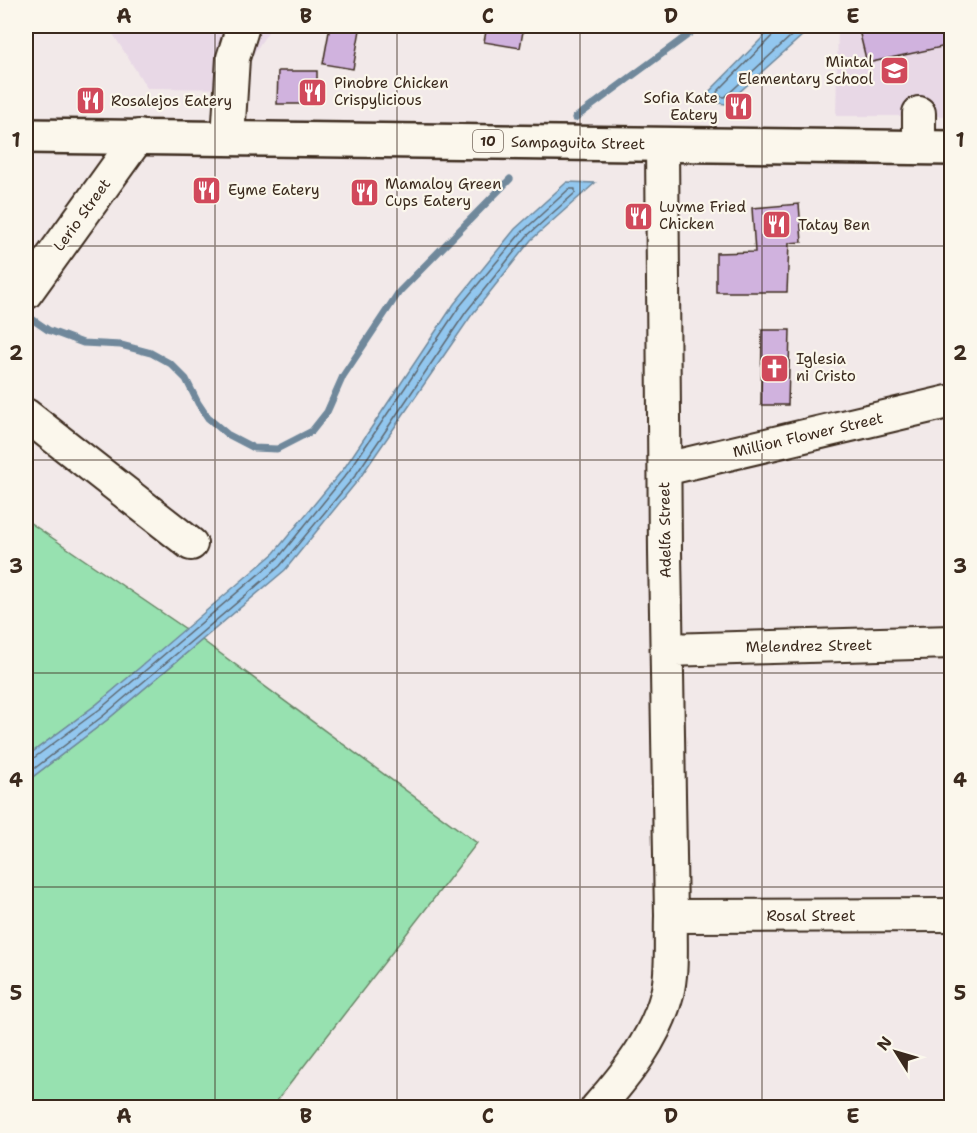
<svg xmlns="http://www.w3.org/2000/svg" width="977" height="1133" viewBox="0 0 977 1133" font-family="'Shantell Sans',sans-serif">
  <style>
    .built { fill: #e8d8e6 }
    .green { fill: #97e1b0; stroke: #698667; stroke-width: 1.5 }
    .water { fill: #92c7ef; stroke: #6f889b; stroke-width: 1.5 }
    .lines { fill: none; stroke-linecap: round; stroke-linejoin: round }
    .shore { stroke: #5e6972; stroke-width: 1.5 }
    .stream { stroke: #6f889b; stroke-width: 7 }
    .building { fill: #d0b2de; stroke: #3b2a1e; stroke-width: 1.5 }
    .minor-casing { stroke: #3b2a1e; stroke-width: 36 }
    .highway-casing { stroke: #3b2a1e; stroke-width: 38 }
    .minor { stroke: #fbf7ec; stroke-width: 32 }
    .highway { stroke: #fbf7ec; stroke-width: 33 }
    .grid { fill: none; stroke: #3b2a1e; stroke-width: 1.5; stroke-opacity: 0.55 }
    .labels { text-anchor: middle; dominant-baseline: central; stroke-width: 4.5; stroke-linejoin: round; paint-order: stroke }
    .shield { fill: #fbf7ec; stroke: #75685c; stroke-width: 1.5 }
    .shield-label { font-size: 14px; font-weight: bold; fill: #3b2a1e }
    .poi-label { font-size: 15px; fill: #3b2a1e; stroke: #fbf7ec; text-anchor: start }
    .street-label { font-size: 15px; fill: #3b2a1e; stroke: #fbf7ec }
    .neatline { fill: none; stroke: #3b2a1e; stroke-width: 2 }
    .grid-label { font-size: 20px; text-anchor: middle; font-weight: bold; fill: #3b2a1e }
  </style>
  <rect width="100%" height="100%" fill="#f2e9e9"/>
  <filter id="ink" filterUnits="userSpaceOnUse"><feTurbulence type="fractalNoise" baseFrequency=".0167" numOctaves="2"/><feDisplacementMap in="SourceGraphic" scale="12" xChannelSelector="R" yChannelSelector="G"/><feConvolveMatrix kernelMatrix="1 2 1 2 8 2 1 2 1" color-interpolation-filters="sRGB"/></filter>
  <g filter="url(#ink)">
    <path class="built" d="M108 26H272L248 62 245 89 147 88Z
      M838 26H951V116H836Z"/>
    <path class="green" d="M26 520 186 629 97 704 26 757Z
      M202 640 477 843 272 1107 26 1108V782L107 720Z"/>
    <path class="water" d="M774 26H813L726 104 700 101Z
      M567 182 595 183 531 240 471 316 359 479 285 570 107 720 26 782V757L97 704 274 553 345 467 454 304 515 229Z"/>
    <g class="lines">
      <path class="shore" d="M778 26 776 32 717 92V96L725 97 802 26
        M26 761 31 760 100 709 279 557 349 471 459 307 520 234 569 189H575V193L527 236 466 312 355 476 280 566 103 716 26 775"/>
      <path class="stream" d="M575 118 700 26
        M26 315 48 330 83 343 121 345 151 353 171 364 186 379 198 403 208 418 227 434 254 448 277 449 312 431 327 412 343 376 399 292 510 179"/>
    </g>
    <path class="building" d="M330 26 360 30 353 69 323 64Z
      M487 26H524L520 48 484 42Z
      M878 26H951V45L867 63 859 30Z
      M278 71H317V104H277Z
      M799 204 802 242 789 243 787 292H716V253L755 252 752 208Z
      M762 330H790L788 405H761Z"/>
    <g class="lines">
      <defs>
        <path id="minor" d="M919 113V147
          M228 138 233 58 243 26
          M26 293 139 136
          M26 415 191 544
          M665 469 952 401
          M667 650 952 642
          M671 916 952 915
          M597 1108C626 1075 656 1038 667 994 673 970 670 942 671 916L665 552 662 144"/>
        <path id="highway" d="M26 136 952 148"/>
      </defs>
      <use href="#minor" class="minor-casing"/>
      <use href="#highway" class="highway-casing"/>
      <use href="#minor" class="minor"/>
      <use href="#highway" class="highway"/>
    </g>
  </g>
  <path class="grid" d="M215 26V1108M397 26V1108M580 26V1108M762 26V1108M26 246H952M26 460H952M26 673H952M26 887H952"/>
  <defs>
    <symbol id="school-square" viewBox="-11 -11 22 22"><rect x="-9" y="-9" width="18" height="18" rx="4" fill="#d1495b" stroke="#fbf7ec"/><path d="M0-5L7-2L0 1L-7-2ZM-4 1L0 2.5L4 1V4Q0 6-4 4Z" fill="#fff"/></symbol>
    <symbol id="restaurant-square" viewBox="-11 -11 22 22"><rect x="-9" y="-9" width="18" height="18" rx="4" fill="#d1495b" stroke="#fbf7ec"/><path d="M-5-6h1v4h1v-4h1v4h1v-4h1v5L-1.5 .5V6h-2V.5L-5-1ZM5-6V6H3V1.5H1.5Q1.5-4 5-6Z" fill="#fff"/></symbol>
    <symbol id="church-square" viewBox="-11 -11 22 22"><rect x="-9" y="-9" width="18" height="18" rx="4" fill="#d1495b" stroke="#fbf7ec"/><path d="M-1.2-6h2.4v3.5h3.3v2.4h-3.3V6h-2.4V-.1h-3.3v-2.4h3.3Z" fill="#fff"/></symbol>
  </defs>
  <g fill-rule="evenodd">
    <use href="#school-square" x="878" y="54" width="33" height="33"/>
    <use href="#restaurant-square" x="296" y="76" width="33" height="33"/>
    <use href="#restaurant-square" x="74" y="84" width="33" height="33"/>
    <use href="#restaurant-square" x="722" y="90" width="33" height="33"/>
    <use href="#restaurant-square" x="190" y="174" width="33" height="33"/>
    <use href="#restaurant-square" x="348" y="176" width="33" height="33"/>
    <use href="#restaurant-square" x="622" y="200" width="33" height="33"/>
    <use href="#restaurant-square" x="760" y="208" width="33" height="33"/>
    <use href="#church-square" x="758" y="352" width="33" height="33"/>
  </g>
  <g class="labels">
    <rect class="shield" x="473" y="130" width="30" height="22" rx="4.5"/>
    <g class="shield-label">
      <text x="488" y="141">10</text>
    </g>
    <g class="poi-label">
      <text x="873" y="62" text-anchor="end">Mintal<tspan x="873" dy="17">Elementary School</tspan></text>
      <text x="334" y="83">Pinobre Chicken<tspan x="334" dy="17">Crispylicious</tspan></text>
      <text x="718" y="98" text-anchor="end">Sofia Kate<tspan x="718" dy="17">Eatery</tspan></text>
      <text x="111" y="101">Rosalejos Eatery</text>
      <text x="385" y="184">Mamaloy Green<tspan x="385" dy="17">Cups Eatery</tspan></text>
      <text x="228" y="190">Eyme Eatery</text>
      <text x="659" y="207">Luvme Fried<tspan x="659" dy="17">Chicken</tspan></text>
      <text x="798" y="225">Tatay Ben</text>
      <text x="796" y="359">Iglesia<tspan x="796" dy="17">ni Cristo</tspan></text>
    </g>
    <g class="street-label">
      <text transform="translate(578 143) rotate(1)">Sampaguita Street</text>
      <text transform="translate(82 215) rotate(-54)">Lerio Street</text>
      <text transform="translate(808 435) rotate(-13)">Million Flower Street</text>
      <text transform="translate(665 530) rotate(-91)">Adelfa Street</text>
      <text transform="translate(809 646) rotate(-1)">Melendrez Street</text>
      <text x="811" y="916">Rosal Street</text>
    </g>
  </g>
  <rect width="977" height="1133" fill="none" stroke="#fbf7ec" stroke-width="66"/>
  <g transform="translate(896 1052) rotate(307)" stroke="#fbf7ec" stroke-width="4.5" paint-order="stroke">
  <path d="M0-4.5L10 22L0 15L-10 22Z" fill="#3b2a1e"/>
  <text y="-9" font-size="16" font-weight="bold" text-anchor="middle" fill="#3b2a1e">N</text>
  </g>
  <rect x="33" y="33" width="911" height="1067" class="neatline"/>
  <g class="grid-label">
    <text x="124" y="23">A</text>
    <text x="306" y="23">B</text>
    <text x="488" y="23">C</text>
    <text x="671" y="23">D</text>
    <text x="853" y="23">E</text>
    <text x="16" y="147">1</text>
    <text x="960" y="147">1</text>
    <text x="16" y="360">2</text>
    <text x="960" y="360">2</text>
    <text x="16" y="573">3</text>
    <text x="960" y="573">3</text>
    <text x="16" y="787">4</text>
    <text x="960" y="787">4</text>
    <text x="16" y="1000">5</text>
    <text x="960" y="1000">5</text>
    <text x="124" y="1123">A</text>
    <text x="306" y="1123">B</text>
    <text x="488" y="1123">C</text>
    <text x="671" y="1123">D</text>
    <text x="853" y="1123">E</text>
  </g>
</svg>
